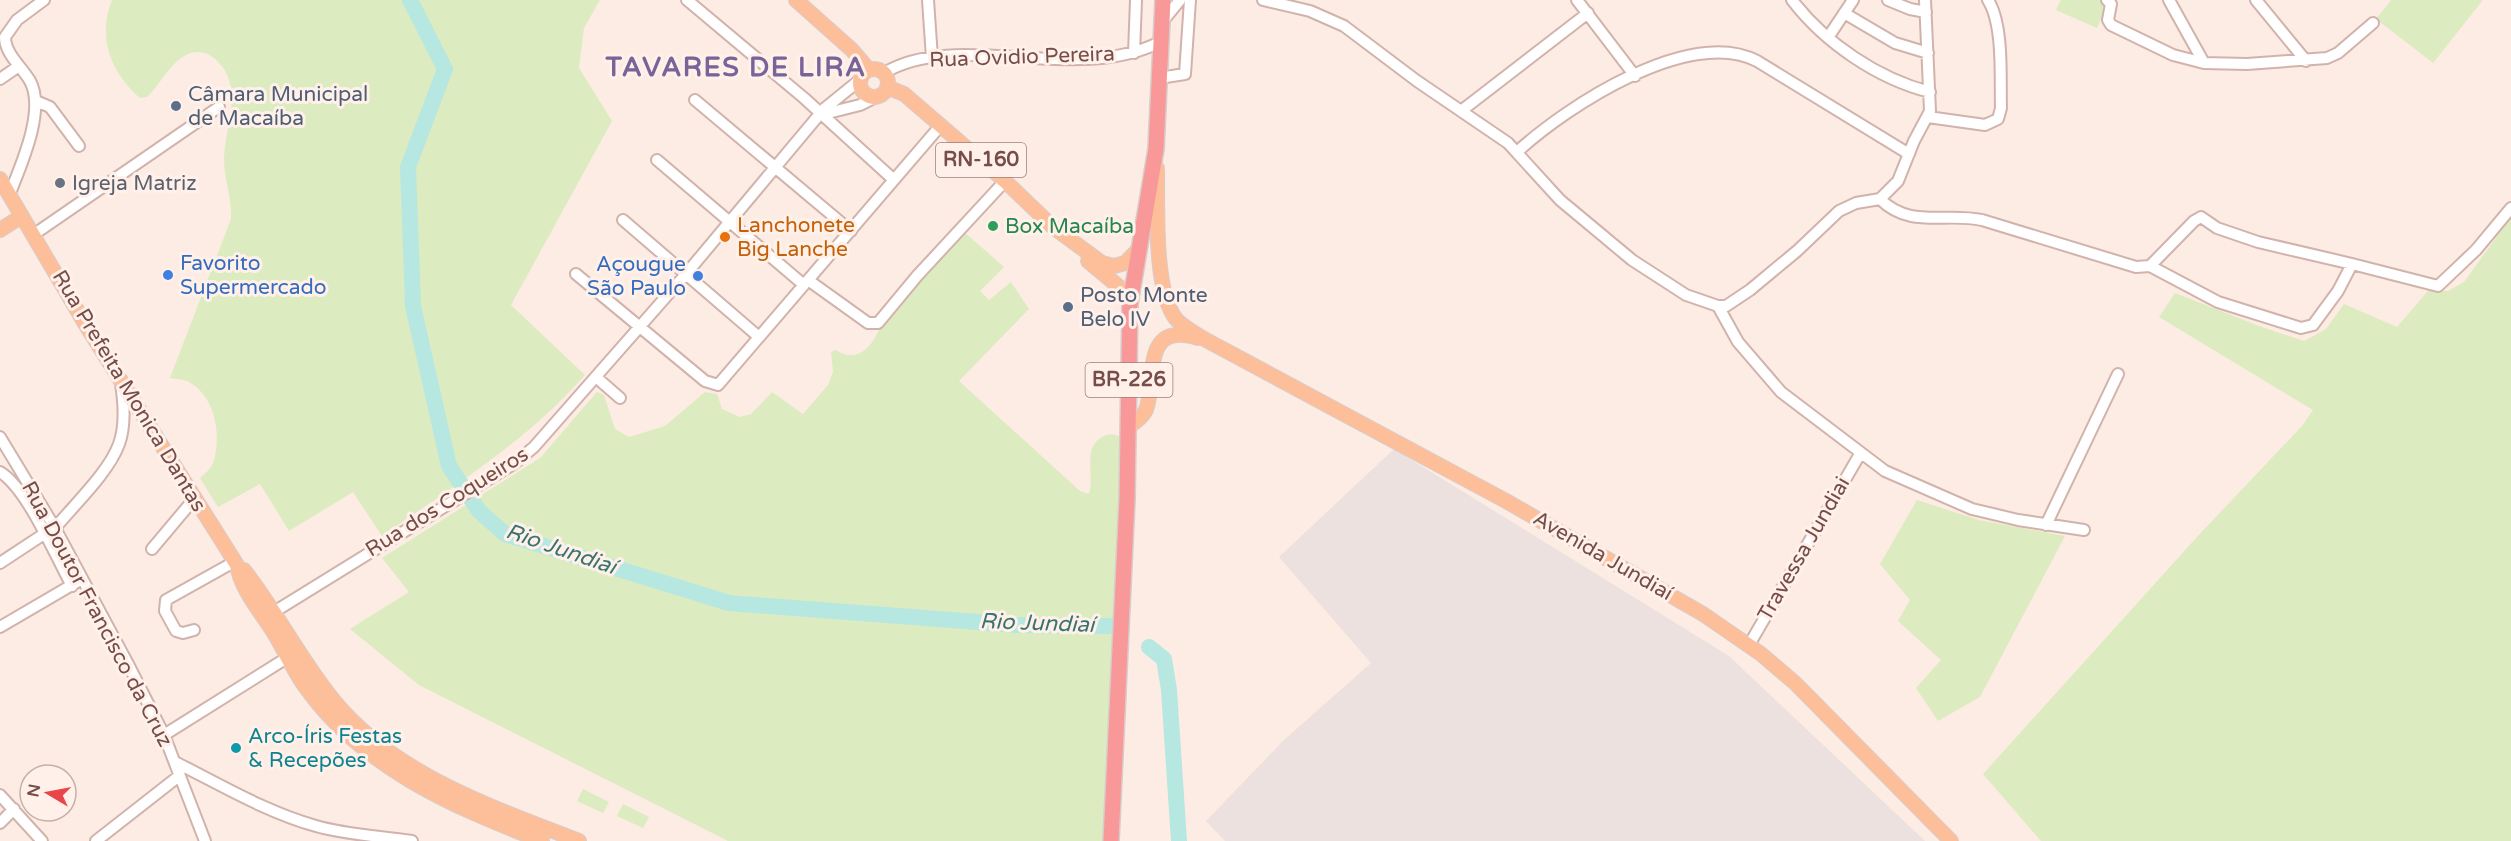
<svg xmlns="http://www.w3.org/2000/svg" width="2511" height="841" viewBox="0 0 2511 841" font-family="'Varela Round',sans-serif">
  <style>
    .industrial { fill: #ece1de }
    .green { fill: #ddebc1 }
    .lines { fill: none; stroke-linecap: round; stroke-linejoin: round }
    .river { stroke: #b7e7e1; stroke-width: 16 }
    .minor-casing { stroke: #d1b3ac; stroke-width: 14 }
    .major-casing { stroke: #d9cdcc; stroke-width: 16 }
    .highway-casing { stroke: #d9cdcc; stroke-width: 18 }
    .minor { stroke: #fff; stroke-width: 10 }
    .major { stroke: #fdbe9a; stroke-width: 14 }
    .highway { stroke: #f99898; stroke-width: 15 }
    .service-dot { fill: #5c6f8a; stroke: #fff1ea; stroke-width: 2 }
    .worship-dot { fill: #6b7280; stroke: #fff1ea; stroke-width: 2 }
    .leisure-dot { fill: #2e9e5b; stroke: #fff1ea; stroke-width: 2 }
    .food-dot { fill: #e8710a; stroke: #fff1ea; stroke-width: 2 }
    .shop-dot { fill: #3f7fe0; stroke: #fff1ea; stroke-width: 2 }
    .culture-dot { fill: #0f9aa8; stroke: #fff1ea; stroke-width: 2 }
    .labels { text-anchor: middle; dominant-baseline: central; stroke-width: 6; stroke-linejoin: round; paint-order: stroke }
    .shield { fill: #fff1ea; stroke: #9f7e79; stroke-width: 1.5 }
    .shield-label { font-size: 20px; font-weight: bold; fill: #764d48 }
    .street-label { font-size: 21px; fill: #764d48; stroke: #fff1ea }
    .service-label { font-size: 21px; fill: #4e5e75; stroke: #fff1ea; text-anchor: start }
    .worship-label { font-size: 21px; fill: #5b616d; stroke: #fff1ea; text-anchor: start }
    .food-label { font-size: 21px; fill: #c56008; stroke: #fff1ea; text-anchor: start }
    .leisure-label { font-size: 21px; fill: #27864d; stroke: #fff1ea; text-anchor: start }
    .shop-label { font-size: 21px; fill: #366cbe; stroke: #fff1ea; text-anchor: start }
    .culture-label { font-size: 21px; fill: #0d838f; stroke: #fff1ea; text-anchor: start }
    .water-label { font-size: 22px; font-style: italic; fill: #39746f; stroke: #fff1ea }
    .district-label { font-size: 27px; font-weight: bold; letter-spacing: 1.5px; fill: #796499; stroke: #fff1ea }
  </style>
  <rect width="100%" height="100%" fill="#fdece3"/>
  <path class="industrial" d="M1394 449 1729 656 1925 841H1225L1206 821 1284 740 1371 663 1279 557Z"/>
  <path class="green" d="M112 0H600L584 28 579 68 612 121 511 305 585 375C525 443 455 485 382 536L353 492 289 531 260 484 218 507 200 478C205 473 211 469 213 463 222 437 216 397 189 382 183 379 176 379 170 378L231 219C232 198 224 179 224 159 225 124 246 85 214 58 207 52 197 50 188 54 170 62 161 84 147 97L140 98C111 73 97 37 112 0Z
    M2061 0H2102L2108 3 2097 28 2056 10Z
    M2391 0H2483L2433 63 2376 19Z
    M2511 217V841H2041L1983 774 2196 538 2302 426 2313 410 2159 317 2175 293 2259 326 2304 341 2326 329 2344 304 2397 327 2428 291H2448L2464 282Z
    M963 231 1004 267 980 291 989 300 1011 282 1029 309 959 381 1080 491 1089 494C1095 474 1081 447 1104 436 1112 432 1119 435 1126 441L1116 841H728L419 685 350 629 409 592 382 558 540 458 597 392 604 395 615 429 629 437 665 426 705 392 717 394 722 409 740 417 751 414 772 392 803 414 828 385 833 372 831 352 836 350C861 367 878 339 883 317Z
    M1917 500 1979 520 2065 536 1980 697 1938 721 1916 688 1941 660 1898 621 1910 600 1880 564Z
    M583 789 609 802 603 813 577 801Z
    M623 804 649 817 643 828 617 816Z"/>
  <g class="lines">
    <path class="river" d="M410 0 445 69 408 167 413 306 449 466 479 511 505 534 729 603 1017 625 1110 626
      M1149 647 1164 659 1169 690 1179 841"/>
    <defs>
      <path id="minor" d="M687 0 804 98 894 180
        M928 0 932 58
        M1263 0 1310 11 1344 26 1417 81 1508 143 1560 200 1632 260 1686 295 1718 306H1726L1750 290 1797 251 1839 211 1856 203 1880 199 1898 181 1914 141 1930 111 1925 0
        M1577 0 1635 76
        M1792 0C1825 43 1878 79 1930 92
        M1888 0 1910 9 1926 12
        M2107 0 2111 4 2108 20 2111 25 2173 55 2204 63 2247 64 2327 58 2338 53 2373 23
        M2169 0 2204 63
        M2256 0 2306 61
        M1844 13 1895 43 1928 53
        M1162 22 1180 0
        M1829 36 1853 0
        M1134 53 1136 0
        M884 73C957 29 1076 85 1160 42
        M1159 78 1185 74 1190 0
        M0 79 19 66
        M695 100 851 231
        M36 101 50 107 79 146
        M1461 111 1588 13
        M820 115 860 105 876 97
        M1928 117 1985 125 1998 119 2001 108C2000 79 2004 25 1988 0
        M1517 152C1567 106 1690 26 1757 61L1909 154
        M657 160 804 285
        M10 193C21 165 46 110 30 81 22 67 5 54 5 37L17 20 44 0
        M1880 199C1910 229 1945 212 1982 220L2136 267 2150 266 2194 221 2201 217 2217 228 2258 242 2352 264
        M623 220 759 337
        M33 235 219 107
        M2150 266 2218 302 2301 328 2313 325 2338 291 2352 264 2438 286 2476 250 2511 208
        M576 274 705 381 718 385 941 125
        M808 280 868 323H878L917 276 1005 181
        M1718 306 1738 342 1781 392 1885 471 1972 509 2018 520 2084 530
        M597 378 620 398
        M0 437 55 528 128 664 164 735 205 841
        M0 472C27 488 56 557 72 586
        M2046 525 2118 374
        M55 528C74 505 109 472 119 444 126 425 124 403 121 384
        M152 549 194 499
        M0 563 44 534
        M269 615 515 463 534 447 686 274 824 109 861 79
        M0 627 77 582
        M194 630 183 633 176 631 165 611 166 600 234 562
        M1749 645 1860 454
        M164 735 293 654
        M175 762C221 785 266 812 316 826 347 835 380 836 412 841
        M0 795 42 841
        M0 823 14 809
        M96 841 179 776"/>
      <path id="major" d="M796 0 852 50 869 70
        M860 83a14 14 0 1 1 28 0a14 14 0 1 1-28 0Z
        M887 87 904 94 1005 181 1053 227 1102 263 1114 266 1125 263 1138 250
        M1157 168C1158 205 1153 290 1176 319 1183 327 1196 334 1206 340L1506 501 1703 614 1761 654 1795 683 1951 841
        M0 179 87 327 237 565C241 590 261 612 274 633 284 650 293 669 304 685 362 768 452 806 542 841
        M0 230 22 216
        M1088 261 1118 286 1130 304
        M1129 426C1136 422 1142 418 1146 410 1157 381 1140 320 1198 338
        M244 570C277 612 301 661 335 702 397 776 492 807 579 841"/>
      <path id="highway" d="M1111 841 1127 500 1130 304 1156 149 1163 0"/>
    </defs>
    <use href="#minor" class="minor-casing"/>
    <use href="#major" class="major-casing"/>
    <use href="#highway" class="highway-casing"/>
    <use href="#minor" class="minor"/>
    <use href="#major" class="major"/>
    <use href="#highway" class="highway"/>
  </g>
  <g class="service-dot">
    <circle cx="176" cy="106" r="6"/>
    <circle cx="1068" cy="307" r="6"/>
  </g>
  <circle class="worship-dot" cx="60" cy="183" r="6"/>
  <circle class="leisure-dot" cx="993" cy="226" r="6"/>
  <circle class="food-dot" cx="725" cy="237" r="6"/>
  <g class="shop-dot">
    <circle cx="168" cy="275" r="6"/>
    <circle cx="698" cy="276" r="6"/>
  </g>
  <circle class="culture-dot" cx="236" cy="748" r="6"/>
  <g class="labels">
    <g class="shield">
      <rect x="936" y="143" width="90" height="34" rx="4.5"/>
      <rect x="1085.5" y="363" width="87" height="34" rx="4.5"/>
    </g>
    <g class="shield-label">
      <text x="981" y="160">RN-160</text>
      <text x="1129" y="380">BR-226</text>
    </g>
    <g class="street-label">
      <text transform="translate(1022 57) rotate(-2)">Rua Ovidio Pereira</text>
      <text transform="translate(129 391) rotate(59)">Rua Prefeita Monica Dantas</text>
      <text transform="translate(447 502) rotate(-32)">Rua dos Coqueiros</text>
      <text transform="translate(1804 549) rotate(-60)">Travessa Jundiai</text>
      <text transform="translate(1603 556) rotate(30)">Avenida Jundiaí</text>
      <text transform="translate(97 614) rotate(62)">Rua Doutor Francisco da Cruz</text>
    </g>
    <g class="service-label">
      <text x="188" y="94">Câmara Municipal<tspan x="188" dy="24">de Macaíba</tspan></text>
      <text x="1080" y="295">Posto Monte<tspan x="1080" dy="24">Belo IV</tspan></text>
    </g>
    <g class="worship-label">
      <text x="72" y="183">Igreja Matriz</text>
    </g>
    <g class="food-label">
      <text x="737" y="225">Lanchonete<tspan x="737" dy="24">Big Lanche</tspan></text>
    </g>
    <g class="leisure-label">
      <text x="1005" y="226">Box Macaíba</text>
    </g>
    <g class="shop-label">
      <text x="180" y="263">Favorito<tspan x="180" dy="24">Supermercado</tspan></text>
      <text x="686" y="264" text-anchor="end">Açougue<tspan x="686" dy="24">São Paulo</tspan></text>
    </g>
    <g class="culture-label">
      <text x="248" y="736">Arco-Íris Festas<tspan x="248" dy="24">&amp; Recepões</tspan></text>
    </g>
    <g class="water-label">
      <text transform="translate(561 549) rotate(19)">Rio Jundiaí</text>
      <text transform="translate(1037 623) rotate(2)">Rio Jundiaí</text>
    </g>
    <g class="district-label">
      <text x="736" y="67">TAVARES DE LIRA</text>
    </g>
  </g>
  <g transform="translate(48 793) rotate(280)"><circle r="28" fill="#fff1ea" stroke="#c8afa9" stroke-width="1.5"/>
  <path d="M0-4.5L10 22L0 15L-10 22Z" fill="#ea454b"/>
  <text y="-9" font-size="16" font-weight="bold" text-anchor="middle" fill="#764d48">N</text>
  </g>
</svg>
